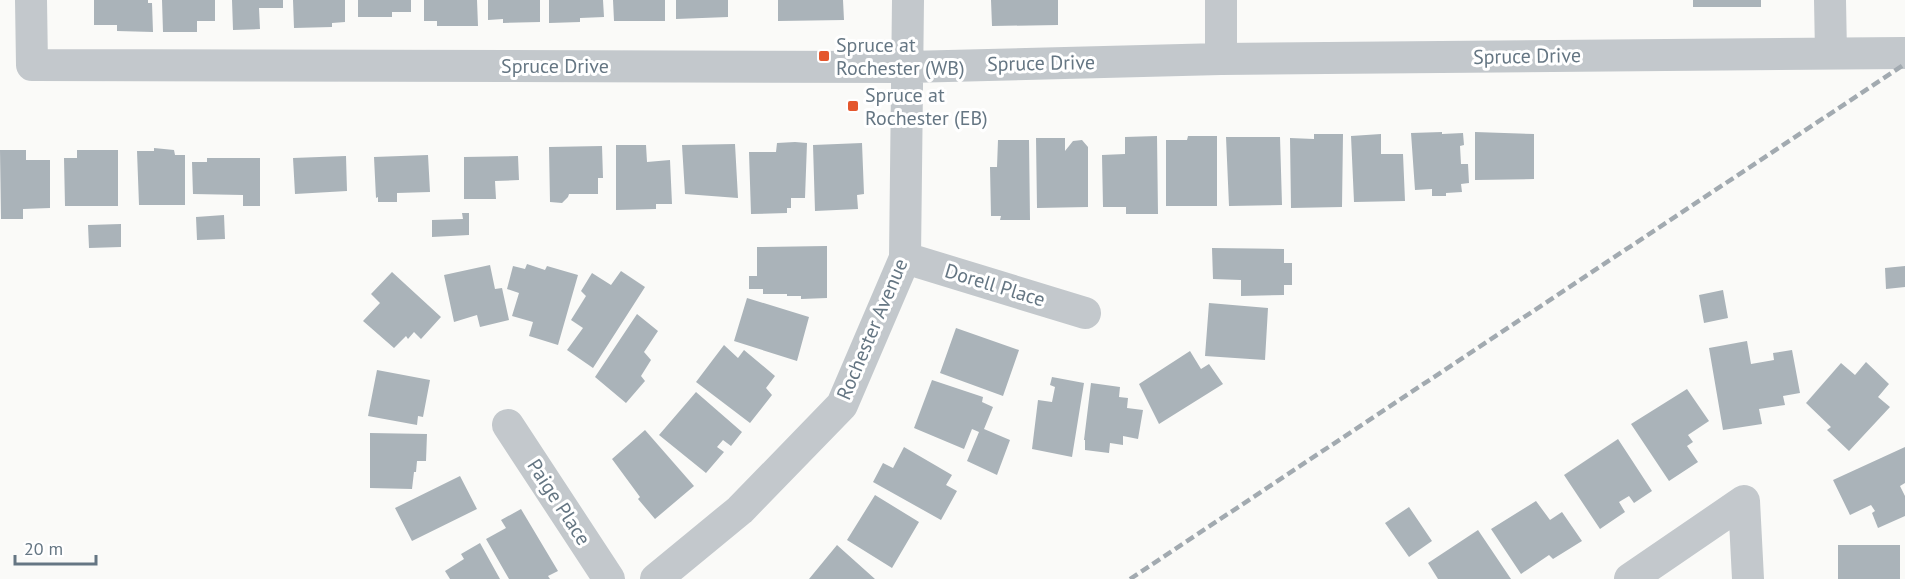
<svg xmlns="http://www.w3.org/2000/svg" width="1905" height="579" viewBox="0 0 1905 579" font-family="'PT Sans',sans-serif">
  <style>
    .building { fill: #aab3b9 }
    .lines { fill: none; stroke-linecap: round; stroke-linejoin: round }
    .minor { stroke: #c3c8cc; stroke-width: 32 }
    .rail { stroke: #a2aab0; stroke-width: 4.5; stroke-dasharray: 9 4.5; stroke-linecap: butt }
    .poi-dot { fill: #e4572e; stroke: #fff; stroke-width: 2 }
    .labels { text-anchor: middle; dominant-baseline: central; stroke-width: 6; stroke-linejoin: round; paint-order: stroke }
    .poi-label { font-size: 20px; fill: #657683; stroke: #fff; text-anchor: start }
    .street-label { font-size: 20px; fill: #657683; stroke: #fff }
  </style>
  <rect width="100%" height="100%" fill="#fafaf8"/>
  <path class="building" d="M94 0H148V3H152L153 32 117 31V25H94Z
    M162 0H215V21H197V32H163Z
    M232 0H283V8H259L260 29 233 30Z
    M293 0H345V22L332 23V27L294 28Z
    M358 0H411V12H392V17H358Z
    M424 0H477L478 26H437V21H424Z
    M488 0H540V22L503 23V19L488 20Z
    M549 0H603L604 17 580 18V22L549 23Z
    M613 0H665V21H614Z
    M676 0H728V17L676 19Z
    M778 0H843L844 20 778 21Z
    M991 0H1058V25L992 26Z
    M1693 0H1761V7H1693Z
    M1442 132V134L1463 133 1464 145 1460 146 1461 164H1468L1469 183 1461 184 1462 192 1446 193V196H1432V189L1415 190 1411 133Z
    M1475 132 1534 134V179L1475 180Z
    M1314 134H1343L1342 207 1291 208 1290 138 1314 139Z
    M1381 134V154H1403L1405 201 1354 202 1351 136Z
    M1157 136 1158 214H1126V207H1103L1102 155 1125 154V137Z
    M1188 136H1217V206H1166V140H1187Z
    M1226 137H1280L1282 205 1229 206Z
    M1036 138H1065V151L1073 141 1082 140 1088 147V207L1037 208Z
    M998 140H1029L1030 220H1000L1001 216H991L990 167H997Z
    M795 142 807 143 805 198H791V208H787V213L751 214 749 152H776L777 143Z
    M862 143 864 194 857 195 858 209 815 211 813 145Z
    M735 144 738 198 685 194 682 145Z
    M616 145H646L647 162 670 160 672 204H656V209L616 210Z
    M602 146 603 178H598V194H569L568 197 562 203 550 202 549 147Z
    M154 148 174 150 175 155H185V205H139L137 151H154Z
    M0 150H26V160H50V208L23 209V219H1Z
    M77 150H118V206H65L64 158H77Z
    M428 155 430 192 397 193V202H378V197L376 198 374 157Z
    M346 156 347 191 295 194 293 158Z
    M518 156 519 180 495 181 496 199H464V157Z
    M207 158H260V206H243V195L193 194 192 162H207Z
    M462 213H469V235L432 237V220L463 219Z
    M224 215 225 239 197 240 196 217Z
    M121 224V247L89 248 88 225Z
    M827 246V298L801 299V296H787V294H763V289H749V276H757V247Z
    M1212 248 1284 249V263H1292V285H1284V295L1241 296V280L1213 279Z
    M527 264 545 270 547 266 578 275 558 345 529 336 533 322 512 316 519 293 507 289 513 266 525 269Z
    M490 265 495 289 502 288 509 320 480 327 477 315 454 322 444 275Z
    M1905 266V287L1886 289 1885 268Z
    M621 271 645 287 593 368 567 350 583 328 571 320 586 296 581 291 592 273 611 285Z
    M392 272 441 317 421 339 414 332 408 339 406 336 394 348 363 321 380 303 371 294Z
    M1723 290 1728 318 1704 323 1699 295Z
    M747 298 809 317 797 361 734 341Z
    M1209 303 1268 308 1265 360 1205 356Z
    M637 314 658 331 644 352 651 360 641 376 645 381 626 403 595 377Z
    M956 328 1019 350 1003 396 940 373Z
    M1747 341 1751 364 1774 360 1773 353 1792 350 1800 393 1783 396 1785 405 1759 409 1762 424 1723 430 1709 348Z
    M724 345 738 358 744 350 775 376 766 388 772 395 750 423 696 382Z
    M1190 351 1201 369 1209 364 1223 384 1159 424 1139 384Z
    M1866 362 1889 384 1878 397 1890 407 1849 451 1827 430 1831 427 1806 403 1841 363 1855 375Z
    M377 370 430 380 423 417 418 416 417 425 368 416Z
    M1052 377 1084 383 1072 457 1032 449 1038 400 1052 402 1055 387 1050 385Z
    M932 380 983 397 982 402 993 407 984 429 1010 440 997 475 967 461 979 432 972 429 964 449 914 428Z
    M1091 383 1120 387 1119 397 1128 398 1127 408 1143 410 1138 439 1123 436V445L1110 443 1109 453 1085 450V440H1084Z
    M1687 389 1709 421 1688 435 1693 442 1687 446 1698 462 1669 481 1631 424Z
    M696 392 742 432 731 446 723 440 717 447 724 452 706 473 659 435Z
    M645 430 694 486 655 519 638 499 640 497 612 459Z
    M370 433 427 434 426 461H417L416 472H414L412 489 370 488Z
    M1618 439 1652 491 1634 503 1629 496 1619 502 1625 512 1600 529 1564 475Z
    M904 447 952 475 946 485 957 491 941 520 873 482 883 463 893 468Z
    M1905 447V483L1900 486 1905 496V516L1878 528 1872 513 1875 511 1871 505 1850 515 1833 480Z
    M460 476 477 509 412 541 395 508Z
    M875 495 919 522 892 568 847 540Z
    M1536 501 1550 520 1562 512 1582 541 1553 559 1549 555 1521 574 1491 529Z
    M1409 507 1432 541 1409 557 1385 523Z
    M521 509 558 571 548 576 550 579H509L486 539 506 528 501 520Z
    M1478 530 1511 579H1438L1428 563Z
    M480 543 500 579H450L445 571 464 559 461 554Z
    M837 545 875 579H809Z
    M1838 545H1900V579H1838Z"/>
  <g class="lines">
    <path class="minor" d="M31 0 32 65 908 67 1221 59 1905 53
      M1830 0 1831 53
      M1221 59V0
      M905 258 1085 313
      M508 425 609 579
      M656 579 740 510 842 405 905 258 908 0
      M1630 579 1744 501 1748 579"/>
    <path class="rail" d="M1130 579 1905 64"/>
  </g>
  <g class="poi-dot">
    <rect x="818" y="50" width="12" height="12" rx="3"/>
    <rect x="847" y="100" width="12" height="12" rx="3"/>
  </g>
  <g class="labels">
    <g class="poi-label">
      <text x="836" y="45">Spruce at<tspan x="836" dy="23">Rochester (WB)</tspan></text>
      <text x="865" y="95">Spruce at<tspan x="865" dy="23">Rochester (EB)</tspan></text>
    </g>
    <g class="street-label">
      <text transform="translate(1527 56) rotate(-1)">Spruce Drive</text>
      <text transform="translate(1041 63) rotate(-1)">Spruce Drive</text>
      <text x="555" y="66">Spruce Drive</text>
      <text transform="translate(995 285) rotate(17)">Dorell Place</text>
      <text transform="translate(872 329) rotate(-67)">Rochester Avenue</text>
      <text transform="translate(559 502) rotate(57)">Paige Place</text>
    </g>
  </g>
  <path d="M15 555v9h81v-9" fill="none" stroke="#657683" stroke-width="3"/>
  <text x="24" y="555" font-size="18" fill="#657683" stroke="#ffffff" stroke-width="4.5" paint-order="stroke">20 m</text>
</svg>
